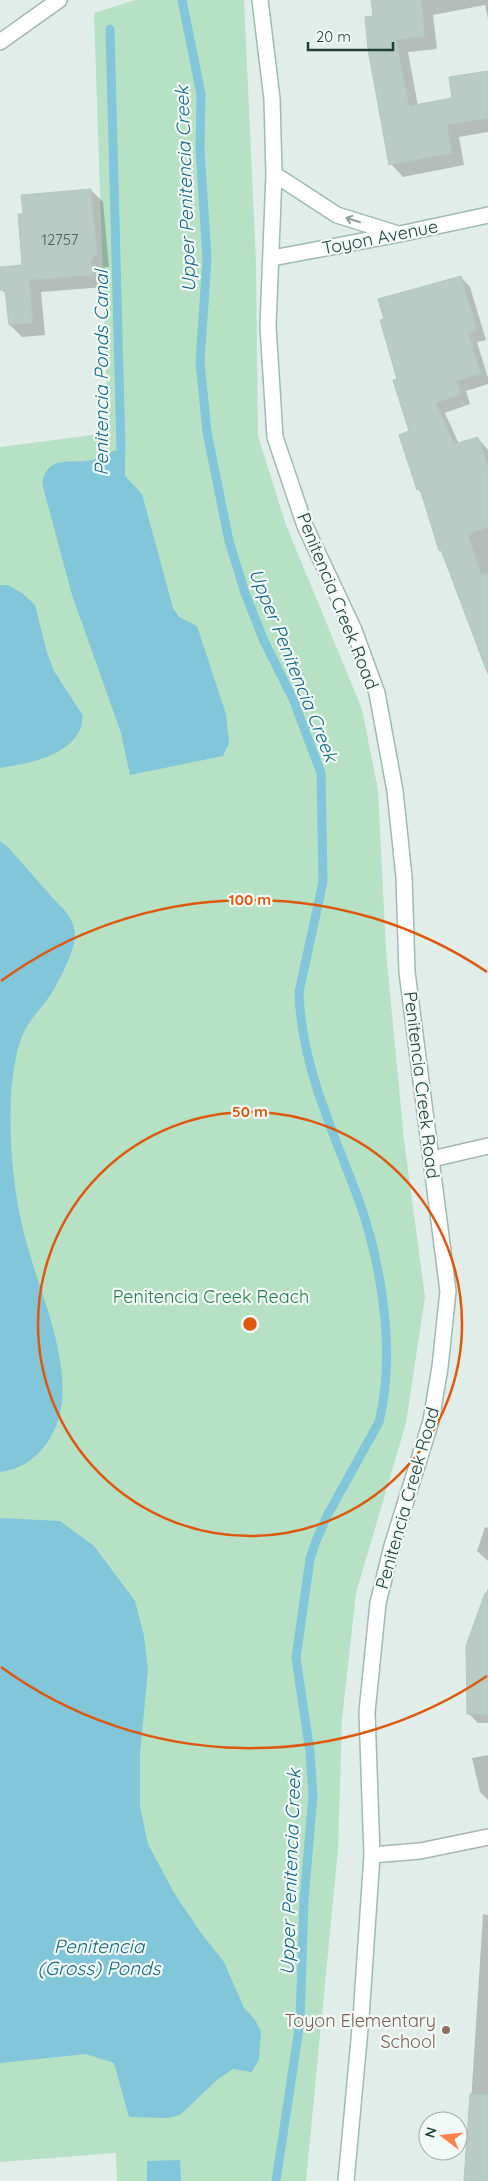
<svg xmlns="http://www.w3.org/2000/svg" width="488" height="2181" viewBox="0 0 488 2181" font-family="Quicksand,sans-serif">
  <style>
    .green { fill: #b7e1c5 }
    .water { fill: #82c6d9 }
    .shadow { fill: #0003 }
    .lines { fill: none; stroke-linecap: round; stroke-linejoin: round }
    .stream { stroke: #82c6d9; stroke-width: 9 }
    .building { fill: #b8cbc5; stroke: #b2c8c0 }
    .street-casing { stroke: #a3b6b0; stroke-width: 18 }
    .secondary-casing { stroke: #9ebab2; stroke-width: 18 }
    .street { stroke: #fff; stroke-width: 15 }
    .secondary { stroke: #fff; stroke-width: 15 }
    .oneway { stroke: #8fa09c }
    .ring { fill: none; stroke: #de580e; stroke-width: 2.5 }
    .education-dot { fill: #8d6e63; stroke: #f2f9f6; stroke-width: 2 }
    .labels { text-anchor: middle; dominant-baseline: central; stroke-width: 4.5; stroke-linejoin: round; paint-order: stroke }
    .number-label { font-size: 15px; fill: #45635c }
    .street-label { font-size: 18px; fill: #1f4039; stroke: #f2f9f6 }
    .park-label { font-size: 18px; fill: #247c4b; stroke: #f2f9f6 }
    .education-label { font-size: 18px; fill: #785e54; stroke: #f2f9f6; text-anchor: end }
    .water-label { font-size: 19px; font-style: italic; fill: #126983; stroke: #f2f9f6 }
    .centre { fill: #de580e; stroke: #f2f9f6; stroke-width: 2.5 }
    .ring-label { font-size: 15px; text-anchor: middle; font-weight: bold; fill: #de580e; stroke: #f2f9f6; stroke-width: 4.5; stroke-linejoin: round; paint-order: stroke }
  </style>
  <rect width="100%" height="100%" fill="#e1ede8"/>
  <path class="green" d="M135 0H244L256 262 258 436 286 525 362 709 378 790 386 951 404 1140 425 1297 406 1423 356 1593 342 1719 338 1849 306 2181H117L116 2153 0 2162V447L108 433 94 13Z"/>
  <path class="water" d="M121 449 125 453V476L142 494 173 608 179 617 197 626 226 714 229 743 223 756 130 775 121 733 72 595 42 483C49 453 69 465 92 460 103 457 110 451 121 449Z
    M0 585H8L22 593 35 605 47 653 54 671 83 716C82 720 82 727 79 731 67 757 25 764 0 768Z
    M0 841 8 847C22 863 36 879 50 895 56 902 66 910 70 918 73 923 75 930 75 936 75 952 54 992 44 1004 37 1013 29 1021 24 1032 7 1069 9 1137 14 1177 16 1199 21 1223 27 1244 42 1302 88 1393 44 1447 31 1462 20 1469 0 1472Z
    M0 1518 60 1521 94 1546 135 1601 144 1636 148 1670 140 1753V1807L148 1844 174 1893 201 1933 224 1962 244 2008 255 2020 261 2031 259 2059 252 2072 233 2069 218 2079 180 2115 168 2118 129 2117 114 2063 86 2054 0 2063Z
    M180 2160 181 2181H147V2161Z"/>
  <path class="shadow" d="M373 0H488V19L485 5 433 15 437 49 408 52 418 106 454 99 488 72V132L459 137 464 165 403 177 391 164Z
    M91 190 103 202 109 267H105V271H103L104 287 41 292 45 335 22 337 10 325 7 295 2 290 0 268 24 266V215Z
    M461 277 470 287 486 340 477 342 488 378V384L466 391 470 404 445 413 459 444 478 438 488 450V675L444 554 440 550 422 494 418 489 411 432 399 379Z
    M485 1527 488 1528V1561L477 1551Z
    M488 1588V1723H478L468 1713 467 1647Z
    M488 1755V1800L480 1792 472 1758Z
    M483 1914 488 1915V2181H466Z"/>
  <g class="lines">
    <path class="stream" d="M182 0 201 94 200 149 207 259 200 362 207 432 229 541 245 593 264 641 293 699 321 773 323 882 299 992C301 1065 333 1131 358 1198 382 1264 396 1354 379 1422L327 1516 316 1541 310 1559 296 1658 310 1752 313 1795 304 1900 300 2022 276 2181
      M110 29 121 449 119 461"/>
  </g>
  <path class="building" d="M371 0H421L425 36 396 40 409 106 452 98 449 77 488 71V118L447 125 452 153 389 165 368 49 365 17 373 16Z
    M91 189 97 255H93L94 259H91L93 275 29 280 33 323 9 325 5 290H0V267L22 265 18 214H23L21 195Z
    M461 276 477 330 468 333 481 374 457 381 461 394 436 403 454 444 478 437 488 467V527L468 534 481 575 488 573V669H486L441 550 439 551 420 489 417 490 399 435 409 431 393 380 397 379 380 320 384 319 378 299Z
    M485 1593H488V1714H467L466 1646Z
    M470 2094 488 2095V2181H464Z"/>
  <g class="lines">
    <defs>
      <path id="street" d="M0 42 59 0
        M432 1159 488 1146
        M372 1855 420 1851 488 1837"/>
      <path id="secondary" d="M260 0 272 99 274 174 268 326 275 437 305 526 354 630 377 693 395 791 404 877 407 972 448 1291 440 1367 431 1421 392 1546 378 1603 367 1712 372 1855 361 2018 346 2181
        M274 174 337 215 398 234
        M272 258 400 234 488 215"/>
    </defs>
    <use href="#street" class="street-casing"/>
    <use href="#secondary" class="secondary-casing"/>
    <use href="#street" class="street"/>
    <use href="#secondary" class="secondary"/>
  </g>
  <defs><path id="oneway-shaft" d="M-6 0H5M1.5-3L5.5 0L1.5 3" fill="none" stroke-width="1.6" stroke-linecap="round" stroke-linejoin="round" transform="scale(1.25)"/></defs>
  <use class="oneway" href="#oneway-shaft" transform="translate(353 220) rotate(-163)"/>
  <g class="ring">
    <circle cx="250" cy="1324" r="212"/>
    <path d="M487 1676A424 424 0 0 1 1 1667M1 981A424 424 0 0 1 487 972"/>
  </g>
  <circle class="education-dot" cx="446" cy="2030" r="5"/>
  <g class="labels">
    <g class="number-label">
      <text x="60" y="239">12757</text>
    </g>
    <g class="street-label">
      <text transform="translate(380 237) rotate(-11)">Toyon Avenue</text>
      <text transform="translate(338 601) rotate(68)">Penitencia Creek Road</text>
      <text transform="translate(422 1085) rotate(83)">Penitencia Creek Road</text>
      <text transform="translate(407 1498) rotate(-74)">Penitencia Creek Road</text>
    </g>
    <g class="park-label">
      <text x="211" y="1296">Penitencia Creek Reach</text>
    </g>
    <g class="education-label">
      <text x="436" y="2020">Toyon Elementary<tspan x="436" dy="21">School</tspan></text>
    </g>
    <g class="water-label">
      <text transform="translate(185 189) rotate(-92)">Upper Penitencia Creek</text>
      <text transform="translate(101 373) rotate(-90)">Penitencia Ponds Canal</text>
      <text transform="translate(294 665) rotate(68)">Upper Penitencia Creek</text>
      <text transform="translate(290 1872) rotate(-88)">Upper Penitencia Creek</text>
      <text x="99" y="1946">Penitencia<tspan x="99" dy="22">(Gross) Ponds</tspan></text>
    </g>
  </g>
  <circle cx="250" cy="1324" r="8" class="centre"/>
  <g class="ring-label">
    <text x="250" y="905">100 m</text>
    <text x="250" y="1117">50 m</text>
  </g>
  <g transform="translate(443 2136) rotate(286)"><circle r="24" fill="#f2f9f6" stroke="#9eafaa"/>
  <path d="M0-4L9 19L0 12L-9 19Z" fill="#ff834d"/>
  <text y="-8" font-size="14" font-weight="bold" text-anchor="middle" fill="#1f4039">N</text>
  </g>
  <path d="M308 42v8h85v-8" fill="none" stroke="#1f4039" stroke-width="2.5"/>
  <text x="316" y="42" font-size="15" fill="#1f4039" stroke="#f2f9f6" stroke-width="4" paint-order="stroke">20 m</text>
</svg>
